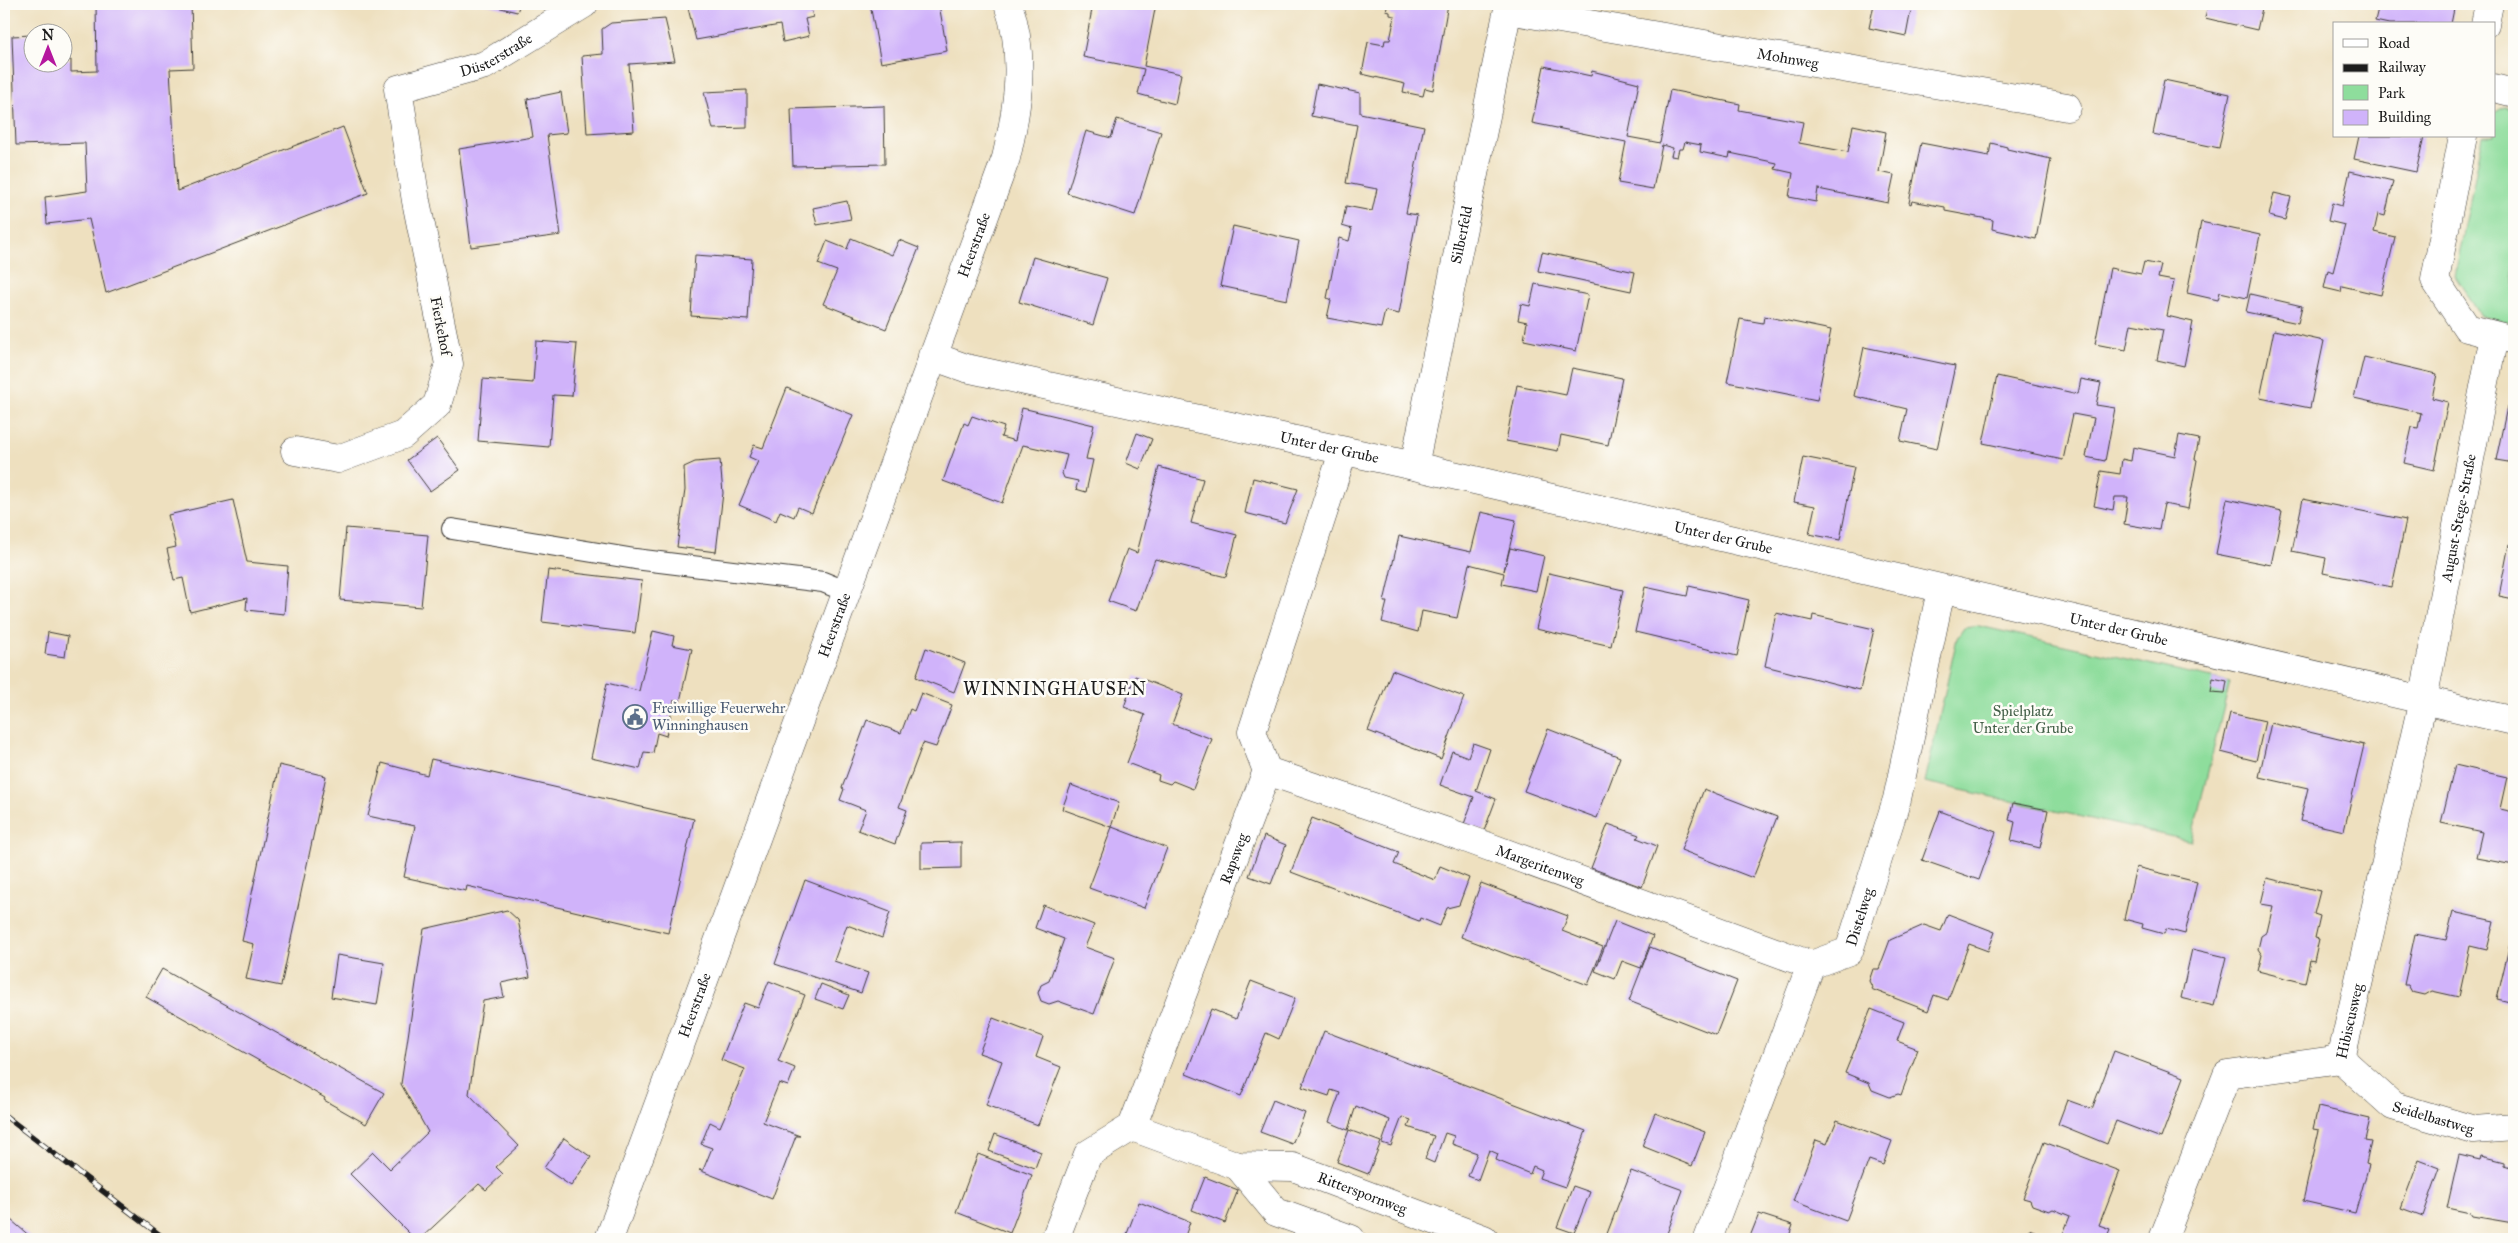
<svg xmlns="http://www.w3.org/2000/svg" width="2518" height="1243" viewBox="0 0 2518 1243" font-family="'IM FELL Great Primer',serif">
  <style>
    .green { fill: #8edd9c; stroke: #557c5c }
    .building { fill: #d0b3fa }
    .lines { fill: none; stroke-linecap: round; stroke-linejoin: round }
    .lane-casing { stroke: #3c3934; stroke-width: 22 }
    .street-casing { stroke: #3c3934; stroke-width: 29 }
    .secondary-casing { stroke: #3c3934; stroke-width: 29 }
    .lane { stroke: #fff; stroke-width: 20 }
    .street { stroke: #fff; stroke-width: 28 }
    .secondary { stroke: #fff; stroke-width: 28 }
    .rail-casing { stroke: #1c1c1c; stroke-width: 5.5 }
    .rail { stroke: #fdfcf7; stroke-width: 4; stroke-dasharray: 11; stroke-linecap: butt }
    .labels { text-anchor: middle; dominant-baseline: central; stroke-width: 5; stroke-linejoin: round; paint-order: stroke }
    .street-label { font-size: 15px; fill: #1c1c1c; stroke: #fdfcf7 }
    .service-label { font-size: 15px; fill: #4e5e75; stroke: #fdfcf7; text-anchor: start }
    .park-label { font-size: 15px; fill: #446049; stroke: #fdfcf7 }
    .quarter-label { font-size: 18px; letter-spacing: 1px; fill: #1c1c1c; stroke: #fdfcf7 }
  </style>
  <rect width="100%" height="100%" fill="#fdfcf7"/>
  <filter id="ink" filterUnits="userSpaceOnUse"><feTurbulence type="fractalNoise" baseFrequency=".02" numOctaves="2"/><feDisplacementMap in="SourceGraphic" scale="10" xChannelSelector="R" yChannelSelector="G"/><feConvolveMatrix kernelMatrix="1 2 1 2 8 2 1 2 1" color-interpolation-filters="sRGB"/></filter>
  <filter id="wash" filterUnits="userSpaceOnUse"><feTurbulence type="fractalNoise" baseFrequency=".0096" numOctaves="4" result="noise"/><feDisplacementMap in="SourceGraphic" scale="20" xChannelSelector="R" yChannelSelector="G"/><feGaussianBlur stdDeviation="1.12" result="paint"/><feColorMatrix in="noise" values="0 0 0 0 0 0 0 0 0 0 0 0 0 0 0 0 0 1.4 0 .05"/><feComposite in="paint" operator="in"/></filter>
  <g filter="url(#wash)">
    <rect width="100%" height="100%" fill="#eee0bf"/>
    <path class="green" d="M2504 107 2514 109V323L2481 316 2455 276 2483 136H2494V113Z
      M1979 626 2230 682 2191 841 1925 782 1957 638 1964 628Z"/>
    <g id="blocks">
      <path class="building" d="M96 4H191L193 68 170 69 177 191 343 127 368 193 106 293 89 219 47 224 45 197 87 191 85 143 16 145 12 36 32 35V62H62V60H71V72L97 71Z
        M485 4H520L517 12Z
        M687 4H835V5L811 9 813 17 805 19 809 36 783 42 780 25 696 40Z
        M870 4H939L947 51 881 63Z
        M1093 4H1156L1144 66 1181 74 1175 104 1138 94 1144 69 1083 57Z
        M1388 4H1448L1433 90 1425 88 1423 96 1403 92 1405 84 1362 74 1368 42 1384 45 1385 40H1390L1395 16 1390 15V12L1386 11Z
        M1874 4H1912L1906 36 1869 28Z
        M2208 4H2263L2257 30 2205 18Z
        M2379 4H2455L2451 24H2389L2375 21Z
        M665 19 675 61 629 64 634 131 587 134 582 56 603 54 602 29 611 23Z
        M1544 66 1591 76 1592 71 1639 83 1628 137 1650 141 1660 143 1670 90 1740 104 1739 110 1803 122 1799 143 1848 152 1853 125 1886 132 1879 172 1894 175 1888 203 1818 189 1816 202 1789 197 1793 173 1775 169 1777 163 1730 153 1729 158 1700 152 1701 145 1685 142 1683 149H1679L1677 157 1671 156 1673 148 1662 145 1653 189 1618 183 1626 142 1532 123Z
        M2164 80 2230 94 2219 148 2153 134Z
        M1317 84 1360 93V113L1424 126 1406 213 1417 215 1399 314 1385 311 1381 328 1327 318 1331 300 1327 298 1339 238 1349 241 1352 229 1342 226 1346 206 1372 211 1377 189 1346 183 1357 125 1311 116Z
        M747 90V128L713 129 704 92Z
        M561 92 567 133 547 135 561 235 471 247 459 149 533 137 527 99Z
        M884 106 885 164 793 166 791 109Z
        M1117 119 1161 132 1135 215 1067 193 1086 131 1111 138Z
        M2359 136H2424L2416 172 2354 159Z
        M1921 143 1989 156 1991 143 2007 147V149L2051 159 2036 239 1992 229 1993 220 1945 211V207L1912 201 1911 204 1909 203Z
        M2350 171 2393 181 2385 216 2378 214 2374 232 2395 237 2381 295 2342 286 2341 292 2324 288 2328 270 2333 272 2345 225 2328 221 2332 203 2342 206Z
        M2274 193 2291 197 2285 220 2269 216Z
        M847 201 851 219 817 225 813 208Z
        M2201 222 2260 235 2247 298 2220 292 2218 300 2187 293Z
        M1233 226 1299 241 1287 300 1220 286Z
        M851 238 892 255 899 240 919 248 886 329 823 304 837 271 818 264 827 241 847 249Z
        M1542 252 1635 272 1631 291 1538 271Z
        M695 255 752 259 748 320 691 316Z
        M1033 257 1107 278 1093 325 1019 302Z
        M2144 262 2161 265 2158 278 2174 281 2167 316 2193 322 2184 366 2157 360 2163 330 2131 324 2126 350 2095 344 2110 268 2141 274Z
        M1535 284 1588 295 1576 351 1524 340 1527 322 1518 320 1521 304 1530 306Z
        M2250 294 2302 306 2298 323 2246 312Z
        M1764 316 1831 330 1817 400 1727 382 1740 319 1763 323Z
        M2274 330 2324 341 2310 408 2260 398Z
        M536 341 577 344 572 396 553 395 549 447 478 441 483 379 533 383Z
        M1864 347 1955 366 1937 449 1900 441 1907 409 1854 396Z
        M2364 357 2437 374 2432 398 2448 402 2434 470 2404 463 2412 427 2418 428 2421 413 2354 398Z
        M1572 368 1622 378 1608 445 1561 435 1558 451 1506 441 1517 385 1566 395Z
        M1997 376 2078 394 2081 379 2101 383 2096 405 2115 408 2105 461 2086 457 2094 418 2073 414 2063 460 1983 443Z
        M787 388 853 415 812 513 798 507 794 517 780 511 776 521 739 505 758 461 749 457 754 445 763 448Z
        M2507 407 2514 408V463L2496 460Z
        M1022 408 1094 425 1086 459 1093 460 1086 492 1076 489 1078 481 1064 478 1062 473 1067 455 1023 445 1002 503 943 481 964 423 968 425 972 416 1004 427 1001 437 1015 441Z
        M1137 433 1152 439 1140 469 1126 463Z
        M2179 435 2199 439 2195 459 2197 460 2188 509 2164 504 2159 530 2124 524 2128 497H2115L2113 510 2094 506 2101 471 2120 474 2122 459 2131 461 2133 447 2175 456Z
        M437 438 460 470 430 491 407 460Z
        M1803 457 1854 467 1840 540 1809 534 1815 506 1794 502Z
        M720 460 723 493 716 552 677 547 685 490 684 467 695 462Z
        M1159 467 1203 479 1191 523 1237 535 1226 577 1155 559 1136 611 1108 601 1127 549 1137 553Z
        M1253 478 1298 489 1285 523 1245 513Z
        M2227 499 2282 511 2271 565 2216 554Z
        M2303 499 2406 520 2392 587 2323 573 2326 558 2292 551Z
        M233 500 247 562 288 566 284 614 246 610 247 598 190 612 183 578 174 580 167 549 176 547 168 515Z
        M1481 512 1516 520 1504 571 1510 548 1544 556 1536 591 1502 584 1504 573 1469 564 1457 618 1422 611 1418 632 1382 622 1387 602H1384L1399 536 1471 552Z
        M346 528 428 535 421 607 340 600Z
        M2509 544 2514 545V599L2499 596Z
        M548 570 642 581 635 633 542 622Z
        M1549 573 1623 590 1611 646 1536 629Z
        M1689 586 1749 600 1737 656 1635 632 1645 587 1687 596Z
        M1776 613 1812 621 1813 615 1874 629 1860 690 1765 666Z
        M653 631 674 636 672 645 692 649 680 701 674 700 666 736 657 733 653 753 644 752 640 769 591 758 607 683 639 691Z
        M48 632 68 636 65 657 45 654Z
        M926 648 965 663 954 692 916 677Z
        M1392 670 1464 697 1441 759 1368 731Z
        M1135 676 1183 695 1172 724 1212 739 1193 789 1173 781 1170 784 1158 780 1159 775 1127 763 1145 715 1124 707Z
        M2213 678 2227 681 2225 693 2211 692Z
        M921 693 952 705 936 747 923 743 899 807 907 810 895 844 858 830 866 810 840 800 844 789 842 788 867 720 901 733 910 709 914 711Z
        M2230 713 2265 721 2256 761 2221 752Z
        M2271 723 2364 745 2344 831 2300 821 2308 788 2259 777Z
        M1548 729 1620 757 1597 818 1524 791Z
        M1473 743 1490 749 1476 791 1496 799 1484 831 1464 824 1474 797 1440 785 1452 751 1468 757Z
        M431 759 694 819 668 933 484 890 467 886 466 891 404 877 415 826 368 816 382 763 427 775Z
        M279 765 326 776 281 986 246 979 254 944 242 941Z
        M2455 765 2507 777 2500 809 2514 812V865L2476 858 2482 832 2441 823Z
        M1071 785 1119 803 1111 827 1062 809Z
        M1704 789 1777 817 1753 878 1681 850Z
        M2013 803 2048 810 2040 848 2011 841 2015 822 2009 820Z
        M1940 811 1996 832 1979 880 1922 860Z
        M1312 818 1399 852 1394 864 1435 880 1440 866 1469 878 1459 905 1447 908 1440 926 1420 918 1419 921 1291 872Z
        M1608 824 1639 835 1637 838 1657 846 1642 887 1591 868Z
        M1112 827 1167 848 1144 908 1089 888Z
        M1264 836 1286 845 1271 884 1249 876Z
        M961 842V868L921 869V843Z
        M2136 867 2197 882 2185 934 2166 929 2164 934 2142 928 2143 924 2124 919Z
        M2267 878 2320 891 2314 914 2320 916 2315 938 2319 939 2314 961 2310 960 2305 983 2258 971 2262 955 2258 949 2261 936 2267 932 2273 906 2261 904Z
        M805 880 890 912 882 938 847 925 834 961 868 973 861 993 775 964Z
        M1481 883 1568 916 1562 931 1603 947 1588 985 1461 937Z
        M1043 905 1094 925 1085 947 1115 958 1094 1014 1058 1001 1049 1004 1041 1001 1038 993 1041 985 1049 981 1064 939 1035 928Z
        M507 910 518 920 530 977 501 983 504 997 483 1001 469 1094 519 1146 496 1167 503 1174 486 1190 479 1184 420 1239H415L350 1174 373 1152 390 1169 428 1132 401 1084 424 929Z
        M2453 912 2494 921 2487 950 2470 946 2459 997 2432 991 2425 995 2412 992 2408 985H2404L2415 934 2446 940Z
        M1948 914 1995 932 1988 951 1969 944 1948 1000 1934 995 1928 1011 1871 989 1872 987 1869 981 1873 969H1879L1890 940 1924 925 1941 931Z
        M1615 921 1653 936 1641 968 1622 961 1615 979 1595 971Z
        M2510 943 2514 944V1003L2497 999Z
        M1650 947 1737 981 1716 1035 1629 1001Z
        M2192 949 2226 957 2214 1006 2181 998Z
        M337 955 384 963 377 1005 331 997Z
        M162 969 384 1093 366 1124 324 1100 325 1098 146 997Z
        M769 981 805 995 778 1061 795 1068 788 1086 779 1083 763 1122 800 1136H796L772 1199 699 1170H703L712 1148 701 1144 710 1122 720 1127 745 1069 721 1060 744 1003 758 1008Z
        M1251 981 1295 998 1279 1039 1266 1033 1241 1096 1186 1074 1211 1009 1236 1019Z
        M821 984 849 995 843 1009 815 999Z
        M1871 1009 1904 1022 1897 1041 1918 1049 1901 1095 1898 1094 1890 1097 1872 1090 1869 1083 1845 1073Z
        M993 1018 1043 1037 1036 1057 1061 1067 1038 1125 986 1105 1002 1061 979 1053Z
        M1324 1031 1586 1131 1565 1187 1539 1178 1542 1170 1533 1166 1530 1174 1496 1160 1498 1154 1489 1150 1478 1180 1468 1176 1477 1153 1452 1144 1454 1136 1445 1133 1434 1163 1425 1159 1434 1136 1408 1127 1411 1120 1402 1117 1391 1146 1382 1143 1390 1120 1365 1110 1356 1106 1348 1130 1329 1122 1340 1093 1331 1090 1329 1096 1302 1087Z
        M2114 1051 2184 1077 2161 1138 2116 1121 2107 1144 2058 1124 2067 1100 2092 1109Z
        M1273 1100 1305 1113 1292 1144 1260 1132Z
        M2318 1107 2370 1119 2365 1140 2371 1141 2366 1164 2369 1165 2355 1213 2303 1201 2319 1130 2313 1129Z
        M1655 1113 1705 1132 1692 1166 1642 1146Z
        M1837 1120 1892 1141 1883 1165 1869 1160 1846 1221 1793 1201 1816 1140 1827 1144Z
        M1349 1130 1381 1142 1368 1174 1337 1162Z
        M995 1134 1041 1152 1035 1168 989 1151Z
        M564 1138 591 1157 571 1186 544 1168Z
        M2044 1142 2120 1171 2099 1225 2110 1229 2106 1239H2061L2070 1216 2053 1209 2049 1211 2032 1205 2030 1200 2023 1198Z
        M978 1154 1032 1175 1010 1233 956 1212Z
        M2459 1155 2480 1160 2481 1156 2504 1162V1165L2514 1168 2513 1223 2472 1216 2470 1213 2447 1208Z
        M2419 1160 2440 1168 2423 1216 2401 1208Z
        M1631 1171 1683 1190 1665 1239H1605Z
        M1205 1177 1238 1190 1225 1223 1192 1210Z
        M1573 1186 1590 1192 1574 1233 1557 1227Z
        M1139 1202 1190 1222 1184 1239H1125Z
        M4 1214 32 1238 31 1239H4Z
        M1759 1214 1793 1225 1788 1239H1749Z
        M2029 1229 2055 1239H2026Z"/>
    </g>
  </g>
  <g filter="url(#ink)">
    <use href="#blocks" fill-opacity="0" stroke="#3c3934" stroke-width="1"/>
    <g class="lines">
      <defs>
        <path id="lane" d="M452 529 635 559 823 582 845 591"/>
        <g id="street">
          <path id="s1" d="M1508 10 2067 107"/>
          <path d="M2485 24 2489 4"/>
          <path d="M2494 88 2514 93"/>
          <path d="M2463 136 2435 280 2467 328 2514 340"/>
          <path id="s2" d="M932 356 966 368 1414 466 2514 721"/>
          <path id="s3" d="M295 451 338 459 403 435 437 405 449 364 416 201 398 89 485 65 584 4"/>
          <path id="s4" d="M1414 466 1509 4"/>
          <path id="s5" d="M1267 771 1465 838 1811 965"/>
          <path id="s6" d="M2341 1059 2393 1106 2474 1130 2514 1127"/>
          <path id="s7" d="M1132 1127 1238 1166 1293 1167 1484 1239"/>
          <path d="M1238 1166 1276 1212 1351 1239"/>
          <path id="s8" d="M1055 1239 1088 1154 1132 1127 1267 771 1252 732 1343 452"/>
          <path id="s9" d="M1708 1239 1811 965 1849 951 1897 799 1941 590"/>
          <path id="s10" d="M2163 1239 2227 1075 2341 1059 2423 700 2494 336"/>
        </g>
        <g id="secondary">
          <path id="s11" d="M609 1239 1006 158C1018 107 1026 55 1008 4"/>
        </g>
      </defs>
      <use href="#lane" class="lane-casing"/>
      <use href="#street" class="street-casing"/>
      <use href="#secondary" class="secondary-casing"/>
      <use href="#lane" class="lane"/>
      <use href="#street" class="street"/>
      <use href="#secondary" class="secondary"/>
      <defs>
        <path id="rail" d="M4 1115 165 1239"/>
      </defs>
      <use href="#rail" class="rail-casing"/>
      <use href="#rail" class="rail"/>
    </g>
  </g>
  <defs>
    <symbol id="civic-ring" viewBox="-11 -11 22 22"><circle r="9.5" fill="#fdfcf7" stroke="#5c6f8a" stroke-width="1.5"/><path d="M-.6-6.5H3V-4.5H.6V-3L4-1V1h2V6H-6V1h2V-1L-.6-3ZM-1.2 2.5V6h2.4V2.5Z" fill="#5c6f8a"/></symbol>
  </defs>
  <g fill-rule="evenodd">
    <use href="#civic-ring" x="621" y="703" width="28" height="28"/>
  </g>
  <g class="labels">
    <g class="street-label">
      <text stroke="none"><textPath href="#s3" startOffset="585">Düsterstraße</textPath></text>
      <text stroke="none"><textPath href="#s1" startOffset="284">Mohnweg</textPath></text>
      <text stroke="none"><textPath href="#s4" startOffset="236">Silberfeld</textPath></text>
      <text stroke="none"><textPath href="#s11" startOffset="1059">Heerstraße</textPath></text>
      <text transform="translate(441 326) rotate(79)">Fierkehof</text>
      <text stroke="none"><textPath href="#s2" startOffset="408">Unter der Grube</textPath></text>
      <text stroke="none"><textPath href="#s10" startOffset="845">August-Stege-Straße</textPath></text>
      <text stroke="none"><textPath href="#s2" startOffset="812">Unter der Grube</textPath></text>
      <text stroke="none"><textPath href="#s11" startOffset="654">Heerstraße</textPath></text>
      <text stroke="none"><textPath href="#s2" startOffset="1218">Unter der Grube</textPath></text>
      <text stroke="none"><textPath href="#s8" startOffset="430">Rapsweg</textPath></text>
      <text stroke="none"><textPath href="#s5" startOffset="289">Margeritenweg</textPath></text>
      <text stroke="none"><textPath href="#s9" startOffset="369">Distelweg</textPath></text>
      <text stroke="none"><textPath href="#s11" startOffset="249">Heerstraße</textPath></text>
      <text stroke="none"><textPath href="#s10" startOffset="330">Hibiscusweg</textPath></text>
      <text stroke="none"><textPath href="#s6" startOffset="112">Seidelbastweg</textPath></text>
      <text stroke="none"><textPath href="#s7" startOffset="242">Ritterspornweg</textPath></text>
    </g>
    <g class="service-label">
      <text x="652" y="708">Freiwillige Feuerwehr<tspan x="652" dy="17">Winninghausen</tspan></text>
    </g>
    <g class="park-label">
      <text x="2023" y="711">Spielplatz<tspan x="2023" dy="17">Unter der Grube</tspan></text>
    </g>
    <g class="quarter-label">
      <text x="1055" y="689">WINNINGHAUSEN</text>
    </g>
  </g>
  <rect width="2518" height="1243" fill="none" stroke="#fdfcf7" stroke-width="20"/>
  <rect x="2333" y="22" width="162" height="115" fill="#fdfcf7" stroke="#a3a29f"/>
  <rect x="2343" y="39" width="25" height="8" fill="#ffffff" stroke="#a3a29f"/>
  <text x="2378" y="48" font-size="15" fill="#1c1c1c">Road</text>
  <rect x="2343" y="64" width="25" height="8" fill="#1c1c1c" stroke="#a3a29f"/>
  <text x="2378" y="72" font-size="15" fill="#1c1c1c">Railway</text>
  <rect x="2343" y="85" width="25" height="15" fill="#8edd9c" stroke="#a3a29f"/>
  <text x="2378" y="98" font-size="15" fill="#1c1c1c">Park</text>
  <rect x="2343" y="110" width="25" height="15" fill="#d0b3fa" stroke="#a3a29f"/>
  <text x="2378" y="122" font-size="15" fill="#1c1c1c">Building</text>
  <g transform="translate(48 48)"><circle r="24" fill="#fdfcf7" stroke="#a3a29f"/>
  <path d="M0-4L9 19L0 12L-9 19Z" fill="#b5179e"/>
  <text y="-8" font-size="14" font-weight="bold" text-anchor="middle" fill="#1c1c1c">N</text>
  </g>
</svg>
